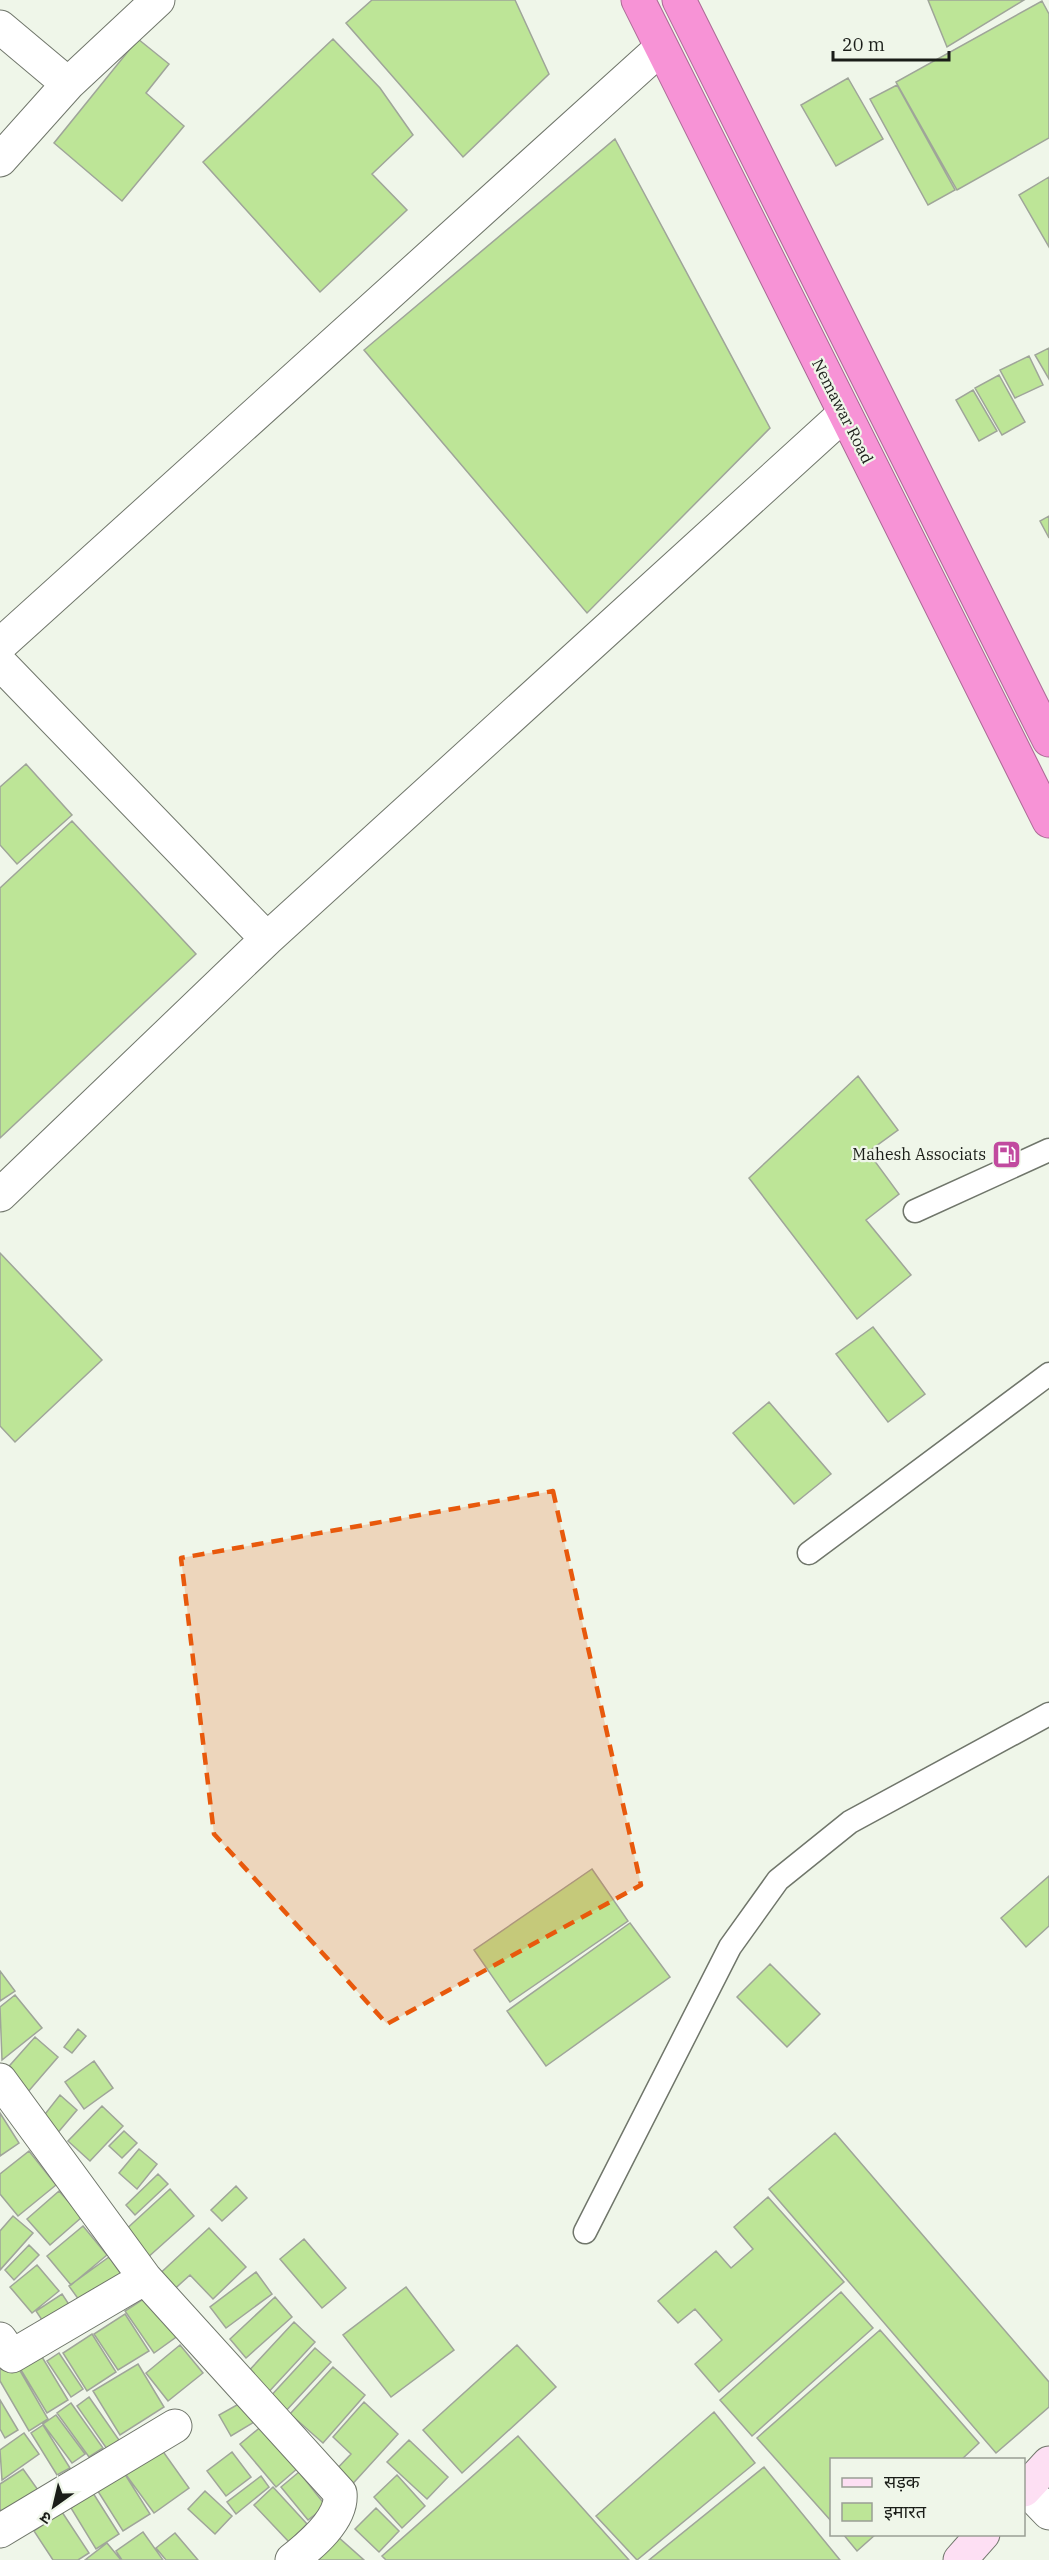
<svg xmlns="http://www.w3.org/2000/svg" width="1049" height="2560" viewBox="0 0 1049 2560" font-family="'IBM Plex Serif','Noto Sans Devanagari',serif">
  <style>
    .building { fill: #bde597; stroke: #9fa599; stroke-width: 1.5 }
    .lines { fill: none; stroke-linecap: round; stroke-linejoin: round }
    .lane-casing { stroke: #70766b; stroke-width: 25 }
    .street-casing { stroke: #70766b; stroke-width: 35 }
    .secondary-casing { stroke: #70766b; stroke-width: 35 }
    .highway-casing { stroke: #aa6a94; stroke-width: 35 }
    .lane { stroke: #fff; stroke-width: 22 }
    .street { stroke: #fff; stroke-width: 33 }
    .secondary { stroke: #fddff3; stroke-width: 33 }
    .highway { stroke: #f793d6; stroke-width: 33 }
    .marked { fill: #e8590c; fill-opacity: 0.2; stroke: #e8590c; stroke-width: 4.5; stroke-dasharray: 12 8; stroke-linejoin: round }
    .labels { text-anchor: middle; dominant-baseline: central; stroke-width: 4.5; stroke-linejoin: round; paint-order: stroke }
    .street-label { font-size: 16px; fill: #1a1d18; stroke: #eff6e9 }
    .poi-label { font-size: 16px; fill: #1a1d18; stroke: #eff6e9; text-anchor: end }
  </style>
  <rect width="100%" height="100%" fill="#eff6e9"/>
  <path class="building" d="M372 0H515L549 74 463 157 346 23Z
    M928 0H1024L947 47Z
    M1042 1 1049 14V138L957 190 896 82Z
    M138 39 169 64 146 93 184 126 122 201 54 143Z
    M333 39 380 88 413 135 372 174 407 210 320 292 203 162Z
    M848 78 883 139 836 166 801 105Z
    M897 85 955 190 928 205 870 99Z
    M615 139 770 428 587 613 364 350Z
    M1049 177V247L1019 195Z
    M1049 348V379L1035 355Z
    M1029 356 1043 385 1015 398 1000 370Z
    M999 375 1025 422 1002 435 975 388Z
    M973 390 997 431 979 441 956 400Z
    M1049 516V538L1040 521Z
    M26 764 72 815 17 864 0 845V787Z
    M72 821 196 954 0 1138V888Z
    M858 1076 898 1130 868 1152 899 1194 866 1220 911 1275 857 1319 749 1178Z
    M0 1253 102 1360 15 1442 0 1426Z
    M873 1327 925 1394 888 1422 836 1354Z
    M769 1402 831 1474 794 1504 733 1433Z
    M592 1869 628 1921 510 2002 474 1950Z
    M1049 1876V1926L1026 1947 1001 1918Z
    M630 1923 670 1977 546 2066 507 2011Z
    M770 1964 820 2014 787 2047 737 1997Z
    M0 1971 15 1991 0 2001Z
    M15 1995 42 2028 2 2060 0 2007Z
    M78 2029 86 2036 72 2053 64 2047Z
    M35 2037 58 2057 27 2093 3 2073Z
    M94 2061 113 2088 84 2109 65 2082Z
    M60 2095 77 2110 55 2136 38 2123Z
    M102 2106 123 2126 90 2161 68 2141Z
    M0 2113 19 2143 0 2156Z
    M124 2131 137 2143 122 2158 109 2146Z
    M835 2133 1049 2382V2407L996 2453 769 2189Z
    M139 2149 157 2164 137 2189 119 2173Z
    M29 2151 56 2185 18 2216 0 2194V2174Z
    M158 2174 168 2184 135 2215 126 2205Z
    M236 2186 247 2198 222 2221 211 2210Z
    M170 2189 194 2216 146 2259 122 2233Z
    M59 2191 82 2217 50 2245 27 2219Z
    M768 2197 844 2282 719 2392 695 2364 722 2340 695 2309 678 2323 658 2301 716 2251 731 2268 753 2249 734 2227Z
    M13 2216 33 2233 0 2270V2231Z
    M83 2226 107 2255 71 2285 47 2256Z
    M209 2228 246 2267 213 2299 190 2275 169 2294 154 2279Z
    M304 2239 346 2288 322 2308 280 2259Z
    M29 2245 39 2255 14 2280 5 2270Z
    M109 2257 124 2278 84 2307 69 2286Z
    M37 2265 59 2291 32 2313 10 2287Z
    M256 2272 272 2294 226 2328 210 2307Z
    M406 2287 454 2350 391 2397 343 2335Z
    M841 2292 873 2328 752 2436 720 2400Z
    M62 2294 74 2312 48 2329 36 2311Z
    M151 2294 179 2335 154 2353 125 2311Z
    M275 2297 292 2317 246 2358 230 2339Z
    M125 2314 149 2351 118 2370 94 2334Z
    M294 2322 315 2342 265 2396 244 2376Z
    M880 2330 979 2443 961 2460H832V2522L757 2438Z
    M92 2334 116 2372 87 2391 63 2353Z
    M180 2345 203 2373 168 2401 146 2373Z
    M517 2345 556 2387 462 2473 423 2430Z
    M315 2348 331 2362 284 2413 268 2399Z
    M39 2352 68 2400 47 2413 18 2365Z
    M59 2353 83 2389 71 2397 47 2361Z
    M15 2362 48 2419 29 2431 0 2381V2370Z
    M138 2364 164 2407 120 2435 93 2391Z
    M333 2367 365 2395 323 2443 290 2414Z
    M89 2397 119 2440 107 2449 77 2406Z
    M0 2400 18 2430 5 2438 0 2429Z
    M244 2401 256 2421 231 2436 219 2415Z
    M364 2402 398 2434 348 2489 332 2474 351 2454 333 2437Z
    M71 2403 103 2448 89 2457 57 2413Z
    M714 2412 755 2463 637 2560 596 2516Z
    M56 2415 85 2454 72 2463 43 2424Z
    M43 2425 70 2468 57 2475 31 2433Z
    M263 2425 298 2468 276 2487 240 2444Z
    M24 2433 39 2454 2 2480 0 2450Z
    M518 2436 629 2560H386L382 2556Z
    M409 2440 448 2477 427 2499 387 2462Z
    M157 2443 189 2488 154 2513 121 2468Z
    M232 2452 251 2477 226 2496 207 2471Z
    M764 2467 840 2560H649Z
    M121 2468 150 2514 123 2531 94 2485Z
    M23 2469 38 2490 3 2514 0 2509V2484Z
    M299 2472 326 2506 308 2520 281 2487Z
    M397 2475 425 2506 402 2528 374 2497Z
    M261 2476 269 2487 236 2514 227 2502Z
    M273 2487 307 2524 289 2542 254 2505Z
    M205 2491 232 2516 215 2534 188 2509Z
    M93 2493 119 2534 96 2549 71 2508Z
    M376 2508 399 2531 379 2552 355 2529Z
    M62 2512 89 2553 78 2560H53L34 2531Z
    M143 2532 163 2560H122L116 2551Z
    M175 2533 198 2560H166L156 2548Z
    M843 2534H876L857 2551Z
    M337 2536 364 2560H316Z
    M107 2543 121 2560H85Z"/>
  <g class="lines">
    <defs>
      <path id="lane" d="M915 1211 1049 1150
        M809 1553 1049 1374
        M585 2232 730 1947 778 1880 850 1822 1049 1714"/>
      <path id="street" d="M0 27 68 84
        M0 160 68 84 158 0
        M0 645 661 48
        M0 663 267 939 0 1195
        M267 939 844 414
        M0 2080 145 2278 340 2493C343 2519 311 2545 292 2560
        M0 2339 12 2356 145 2278
        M1025 2488 1049 2513
        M0 2531 175 2426"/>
      <path id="secondary" d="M1024 2490 1049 2463
        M960 2560 983 2534"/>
      <path id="highway" d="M638 0 1049 821
        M679 0 1049 740"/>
    </defs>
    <use href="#lane" class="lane-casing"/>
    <use href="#street" class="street-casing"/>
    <use href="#secondary" class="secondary-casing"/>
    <use href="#highway" class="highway-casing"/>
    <use href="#lane" class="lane"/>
    <use href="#street" class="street"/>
    <use href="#secondary" class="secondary"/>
    <use href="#highway" class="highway"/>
  </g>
  <path class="marked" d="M553 1491 641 1885 387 2024 214 1834 181 1558Z"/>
  <defs>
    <symbol id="fuel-square" viewBox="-11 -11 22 22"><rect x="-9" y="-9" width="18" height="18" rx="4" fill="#c14a9f" stroke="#eff6e9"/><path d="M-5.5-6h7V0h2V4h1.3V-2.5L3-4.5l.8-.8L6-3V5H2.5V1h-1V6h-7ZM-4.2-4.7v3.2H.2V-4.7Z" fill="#fff"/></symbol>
  </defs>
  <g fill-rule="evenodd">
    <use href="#fuel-square" x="990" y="1138" width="33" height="33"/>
  </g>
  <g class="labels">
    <g class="street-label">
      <text transform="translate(843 411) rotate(63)">Nemawar Road</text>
    </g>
    <g class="poi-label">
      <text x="986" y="1154">Mahesh Associats</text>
    </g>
  </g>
  <rect x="830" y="2458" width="195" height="78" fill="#eff6e9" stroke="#9a9f95" stroke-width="1.5"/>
  <rect x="842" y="2478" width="30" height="9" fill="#fddff3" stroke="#9a9f95" stroke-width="1.5"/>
  <text x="884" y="2488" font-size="18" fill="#1a1d18">सड़क</text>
  <rect x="842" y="2503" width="30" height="18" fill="#bde597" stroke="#9a9f95" stroke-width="1.5"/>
  <text x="884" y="2518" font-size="18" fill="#1a1d18">इमारत</text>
  <g transform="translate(54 2506) rotate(214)" stroke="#eff6e9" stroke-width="4.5" paint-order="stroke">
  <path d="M0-4.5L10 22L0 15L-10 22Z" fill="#1a1d18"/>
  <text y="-9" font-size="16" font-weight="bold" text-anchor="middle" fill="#1a1d18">उ</text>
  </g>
  <path d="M833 51v9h116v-9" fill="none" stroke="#1a1d18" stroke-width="3"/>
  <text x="842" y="51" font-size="18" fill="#1a1d18" stroke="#eff6e9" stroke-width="4.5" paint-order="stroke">20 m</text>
</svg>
